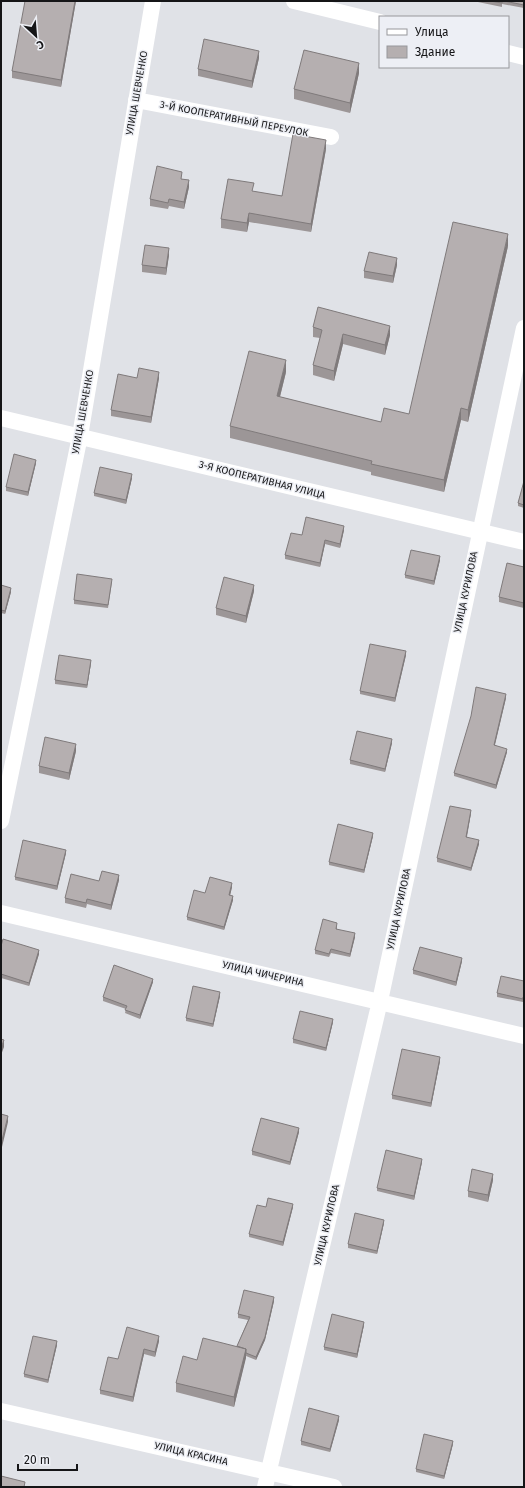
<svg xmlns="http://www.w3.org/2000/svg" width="525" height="1488" viewBox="0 0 525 1488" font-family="'Fira Sans',sans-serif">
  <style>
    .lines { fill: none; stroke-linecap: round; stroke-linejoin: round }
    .street { stroke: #fff; stroke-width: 16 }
    .wall { fill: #9c9697 }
    .shaded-wall { fill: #7f7a7b }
    .building { fill: #b5afb0; stroke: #7f7a7b }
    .labels { text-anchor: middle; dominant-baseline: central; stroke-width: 3; stroke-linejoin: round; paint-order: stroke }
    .street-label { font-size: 10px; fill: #151517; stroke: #edeff5 }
  </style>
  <rect width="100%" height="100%" fill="#e0e2e7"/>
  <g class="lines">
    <path class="street" d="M294 1 380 22
      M508 53 524 57
      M136 100 331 137
      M1 418 524 542
      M1 821 80 436 153 1
      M1 913 524 1036
      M1 1411 334 1487
      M265 1487 380 1001 524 328"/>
  </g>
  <path class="wall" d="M76 1 61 87 12 78V71Z
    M473 1H524V8L502 4V7Z
    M259 58 252 88 198 76V69Z
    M359 73 350 113 294 99V89Z
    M326 149 311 232 249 222 247 232 221 228V219L254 192 282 196Z
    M182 179 189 187 184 209 169 206 168 209 150 206V199Z
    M508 246 468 422 461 420 444 492 371 475V472L230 438V426L286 372 280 397 381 422 409 414Z
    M169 255 166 275 142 272V265Z
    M397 265 393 283 364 278V271Z
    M313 327 390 335 385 355 343 344 334 381 313 375V365L320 338 313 337Z
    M137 378H159L151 423 111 416V410Z
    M36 463 28 496 6 491V487Z
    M132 478 126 504 94 496V493Z
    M524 481V508L518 506V503Z
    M344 530 340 548 325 544 320 567 285 559V555L302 535Z
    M440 560 434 585 405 578V575Z
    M524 567V608L499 602V597Z
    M112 582 108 608 74 604V600Z
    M1 585 11 592 5 614 1 613Z
    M254 591 246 623 216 615V608Z
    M406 655 395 702 360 694V691Z
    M91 663 87 688 55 684V680Z
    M506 698 495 745 507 752 496 789 454 776V773Z
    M392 743 385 772 350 764V760Z
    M76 751 69 780 39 773V766Z
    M471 813 467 837 479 844 471 871 437 862V858Z
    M373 836 364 873 329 865V862Z
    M66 853 57 890 15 880V877Z
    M119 880 111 910 87 904 86 908 65 903V898L99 881Z
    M232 887 230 896 233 900 224 930 187 920V917L205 893Z
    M337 926V929L355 937 350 957 331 953 329 957 315 954V950Z
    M1 946 39 954 29 986 1 978Z
    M462 961 456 986 413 974V970Z
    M524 981V1001L523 1000V1002L497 997V993Z
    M153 982 140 1019 125 1013 126 1009 103 1001V997Z
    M220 996 213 1027 186 1021V1018Z
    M333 1022 326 1051 293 1043V1039Z
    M440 1061 431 1107 392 1099V1095Z
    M299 1132 290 1165 252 1155V1151Z
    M422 1162 414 1200 377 1191V1188Z
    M493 1180 488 1202 468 1197V1191Z
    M293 1207 283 1246 249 1237V1234Z
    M384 1223 377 1254 348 1248V1244Z
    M274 1301 265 1340 256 1360 246 1356 234 1407 176 1392V1383L197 1360 237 1346 248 1320 238 1318V1314Z
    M364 1325 357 1358 324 1350V1347Z
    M159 1341 155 1357 144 1354 133 1402 100 1394V1390L118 1359Z
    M57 1345 48 1383 24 1377V1374Z
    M339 1420 330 1452 301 1445V1441Z
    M453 1444 444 1479 416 1472V1469Z"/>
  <path class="shaded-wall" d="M75 1H76L61 87V80Z
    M259 51V58L252 88V81Z
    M359 63V73L350 113V103Z
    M326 140V149L311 232V224Z
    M189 180V187L184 209V202Z
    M249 213V222L247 232V223Z
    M508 234V246L468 422V410Z
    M169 248V255L166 275V268Z
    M397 258V265L393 283V276Z
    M390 326V335L385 355V345Z
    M343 334V344L334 381V371Z
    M286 360V372L277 408V396Z
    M159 372V378L151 423V417Z
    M461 408V420L444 492V480Z
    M36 460V463L28 496V492Z
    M132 474V478L126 504V500Z
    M344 526V530L340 548V544Z
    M325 540V544L320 567V563Z
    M440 556V560L434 585V581Z
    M254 585V591L246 623V616Z
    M11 588V592L5 614V611Z
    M406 651V655L395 702V698Z
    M91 660V663L87 688V685Z
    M506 694V698L494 748V745Z
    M392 739V743L385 772V769Z
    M76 744V751L69 780V773Z
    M507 749V752L496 789V785Z
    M471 810V813L466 840V837Z
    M373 833V836L364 873V870Z
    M479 840V844L471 871V868Z
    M66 850V853L57 890V886Z
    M119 875V880L111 910V905Z
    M232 883V887L229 899V895Z
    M233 896V900L224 930V927Z
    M355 933V937L350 957V954Z
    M39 950V954L29 986V983Z
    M462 958V961L456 986V982Z
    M153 979V982L140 1019V1015Z
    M220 992V996L213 1027V1024Z
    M333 1019V1022L326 1051V1048Z
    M4 1040V1047L1 1055V1048Z
    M440 1057V1061L431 1107V1103Z
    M8 1116V1122L2 1147V1140Z
    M299 1128V1132L290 1165V1162Z
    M422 1159V1162L414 1200V1196Z
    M493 1174V1180L488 1202V1195Z
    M293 1204V1207L283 1246V1242Z
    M384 1220V1223L377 1254V1251Z
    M274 1297V1301L265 1340 256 1360V1357Z
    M364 1322V1325L357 1358V1354Z
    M159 1336V1341L155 1357V1352Z
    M57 1341V1345L48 1383V1380Z
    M144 1349V1354L133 1402V1397Z
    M246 1349V1358L234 1407V1397Z
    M339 1416V1420L330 1452V1449Z
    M453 1441V1444L444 1479V1476Z"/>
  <path class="building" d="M25 1H75L61 80 12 71Z
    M490 1H502V3Z
    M504 1H524V5Z
    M204 39 259 51 252 81 198 69Z
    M304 50 359 63 350 103 294 89Z
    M293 134 326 140 311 224 249 213 247 223 221 219 228 179 254 183 252 191 282 196Z
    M157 166 182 172 181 179 189 180 184 202 169 199 168 203 150 199Z
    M453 222 508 234 468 410 461 408 444 480 371 464 372 461 230 426 249 351 286 360 277 396 381 422 384 408 409 414Z
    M145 245 169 248 166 268 142 265Z
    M369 252 397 258 393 276 364 271Z
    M318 307 390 326 385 345 343 334 334 371 313 365 322 330 313 327Z
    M139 368 159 372 151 417 111 410 118 374 137 378Z
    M14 454 36 460 28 492 6 487Z
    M100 467 132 474 126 500 94 493Z
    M524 481V505L518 503Z
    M306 517 344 526 340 544 325 540 320 563 285 555 291 533 302 535Z
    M411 550 440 556 434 581 405 575Z
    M507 563 524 567V603L499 597Z
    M77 574 112 579 108 605 74 600Z
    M224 577 254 585 246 616 216 608Z
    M1 585 11 588 5 611 1 610Z
    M370 644 406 651 395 698 360 691Z
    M59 655 91 660 87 685 55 680Z
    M476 687 506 694 494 745 507 749 496 785 454 773 471 716Z
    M357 731 392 739 385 769 350 760Z
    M45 737 76 744 69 773 39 766Z
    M450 806 471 810 466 837 479 840 471 868 437 858Z
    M338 824 373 833 364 870 329 862Z
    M23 840 66 850 57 886 15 877Z
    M102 871 119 875 111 905 87 899 86 903 65 898 71 874 99 881Z
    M210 877 232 883 229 895 233 896 224 927 187 917 194 890 205 893Z
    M323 919 337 923 336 929 355 933 350 954 331 949 329 954 315 950Z
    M3 939 39 950 29 983 1 974V946Z
    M420 947 462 958 456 982 413 970Z
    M114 965 153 979 140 1015 125 1010 127 1006 103 997Z
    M501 976 524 981V997H523V999L497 993Z
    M193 986 220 992 213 1024 186 1018Z
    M300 1011 333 1019 326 1048 293 1039Z
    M1 1039 4 1040 1 1048Z
    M402 1049 440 1057 431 1103 392 1095Z
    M1 1114 8 1116 2 1140H1Z
    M261 1118 299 1128 290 1162 252 1151Z
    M386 1150 422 1159 414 1196 377 1188Z
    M472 1169 493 1174 488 1195 468 1191Z
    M268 1198 293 1204 283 1242 249 1234 257 1205 266 1207Z
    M355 1213 384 1220 377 1251 348 1244Z
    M244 1290 274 1297 265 1337 256 1357 246 1353V1349L237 1346 250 1317 238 1314Z
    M332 1314 364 1322 357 1354 324 1347Z
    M127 1327 159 1336 155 1352 144 1349 133 1397 100 1390 108 1357 118 1359Z
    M33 1336 57 1341 48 1380 24 1374Z
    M203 1338 246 1349 234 1397 176 1383 183 1356 197 1360Z
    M309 1408 339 1416 330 1449 301 1441Z
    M424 1434 453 1441 444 1476 416 1469Z
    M1 1476 25 1482 24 1487H1Z"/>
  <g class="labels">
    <g class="street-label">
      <text transform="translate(137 93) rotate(-80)">УЛИЦА ШЕВЧЕНКО</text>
      <text transform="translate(234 119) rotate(11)">3-Й КООПЕРАТИВНЫЙ ПЕРЕУЛОК</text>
      <text transform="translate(83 412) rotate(-80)">УЛИЦА ШЕВЧЕНКО</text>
      <text transform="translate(262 480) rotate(14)">3-Я КООПЕРАТИВНАЯ УЛИЦА</text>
      <text transform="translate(466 592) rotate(-78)">УЛИЦА КУРИЛОВА</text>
      <text transform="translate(399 909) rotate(-78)">УЛИЦА КУРИЛОВА</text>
      <text transform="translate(263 974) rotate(13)">УЛИЦА ЧИЧЕРИНА</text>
      <text transform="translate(327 1225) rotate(-77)">УЛИЦА КУРИЛОВА</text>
      <text transform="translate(191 1454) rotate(13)">УЛИЦА КРАСИНА</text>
    </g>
  </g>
  <rect width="525" height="1488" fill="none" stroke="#151517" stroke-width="4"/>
  <rect x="379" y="16" width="130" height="52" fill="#edeff5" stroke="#97989c"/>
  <rect x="387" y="29" width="20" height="6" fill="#ffffff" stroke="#97989c"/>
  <text x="415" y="36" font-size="12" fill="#151517">Улица</text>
  <rect x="387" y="46" width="20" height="12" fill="#b5afb0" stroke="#97989c"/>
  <text x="415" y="56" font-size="12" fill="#151517">Здание</text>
  <g transform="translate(36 36) rotate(154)" stroke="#edeff5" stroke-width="3" paint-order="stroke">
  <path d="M0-3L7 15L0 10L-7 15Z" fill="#151517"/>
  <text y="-6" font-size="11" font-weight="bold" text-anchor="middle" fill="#151517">С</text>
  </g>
  <path d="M18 1464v6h59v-6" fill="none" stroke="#151517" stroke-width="2"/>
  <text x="24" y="1464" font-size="12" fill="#151517" stroke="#edeff5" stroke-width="3" paint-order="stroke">20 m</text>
</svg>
